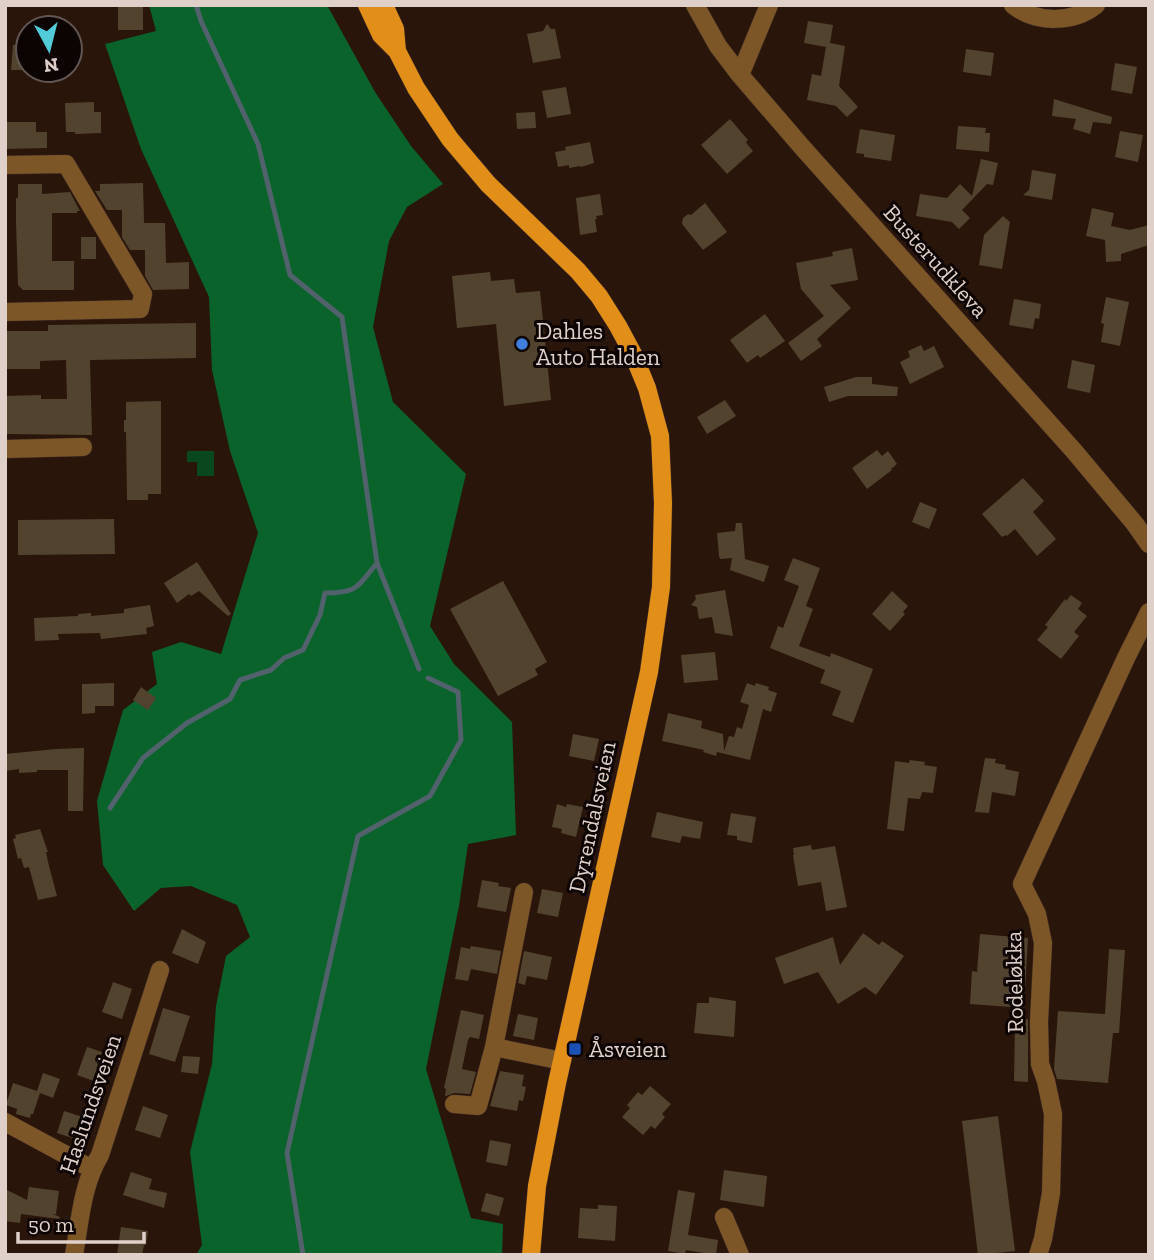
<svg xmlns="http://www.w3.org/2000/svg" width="1154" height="1260" viewBox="0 0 1154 1260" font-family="'Zilla Slab',serif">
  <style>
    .green { fill: #09481e }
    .forest { fill: #0a632a }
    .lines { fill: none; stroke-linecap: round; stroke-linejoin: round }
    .stream { stroke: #51626c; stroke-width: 5 }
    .building { fill: #52432e }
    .minor-casing { stroke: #432f26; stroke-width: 19 }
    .major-casing { stroke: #432f26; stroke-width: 19 }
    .minor { stroke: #7d5628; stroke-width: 18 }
    .major { stroke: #e18f18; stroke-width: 18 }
    .shop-dot { fill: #3f7fe0; stroke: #0c0402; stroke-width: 2.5 }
    .transit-dot { fill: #1a4fb4; stroke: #0c0402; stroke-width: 2.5 }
    .labels { text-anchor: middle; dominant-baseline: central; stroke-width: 6; stroke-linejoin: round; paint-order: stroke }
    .street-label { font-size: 23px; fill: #e0d0ca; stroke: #0c0402 }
    .poi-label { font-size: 23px; fill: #e0d0ca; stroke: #0c0402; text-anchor: start }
  </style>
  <rect width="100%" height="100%" fill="#2a150b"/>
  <path class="green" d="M187 451H214V476H197V462H187Z"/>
  <path class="forest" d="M149 5H327L375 92 411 146 443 184 407 207 389 241 373 327 393 402 466 474 430 626 454 664 512 722 516 835 468 844 459 906 426 1069 471 1218 503 1224 502 1255H196L202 1245 190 1152 212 1064 216 1006 226 956 250 937 237 905 191 886 161 888 134 911 103 865 97 801 123 710 157 684 152 652 181 642 221 654 258 533 230 451 212 370 209 297 141 149 105 44 156 31Z"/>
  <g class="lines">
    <path class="stream" d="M196 5 201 21 258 144 290 275 342 317 377 563 419 669
      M110 808 143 758 187 723 230 699 240 680 271 670 284 658 303 650 320 615 325 593C358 593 357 587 377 563
      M303 1255 287 1153 358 836 430 796 461 740 458 692 428 678"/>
  </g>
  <path class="building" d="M118 5H143V30H118Z
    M808 21 833 25 830 43 845 46 839 86 858 107 847 117 836 106 807 100 812 74 821 76 826 47 804 43Z
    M547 24 551 29H555L561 58 533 63 527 34 543 31Z
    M13 45H28V68H25V70H11Z
    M966 49 994 53 991 76 963 72Z
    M1115 63 1137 67 1132 94 1111 90Z
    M566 87 571 114 547 118 542 91Z
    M1054 99 1112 117 1111 124 1093 122 1090 134 1073 129 1076 119 1052 116Z
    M94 102V112H101V133L75 134V132H66L65 103Z
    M535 112 536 128 517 129 516 113Z
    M730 119 748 140 746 142 747 144 753 151 727 174 701 145Z
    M5 122H36V132H47V148L5 149Z
    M958 126 986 128 985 133H990L989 152 956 149Z
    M860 129 895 135 891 161 864 157V154L856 153Z
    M1120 131 1143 135 1138 162 1115 157Z
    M590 142 594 163 581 167 580 166 569 168V165L558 167 555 152 566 150 565 147Z
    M981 159 998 163 993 185 987 184 962 210 970 218 959 229 952 222 916 216 920 194 947 198 960 184 972 196Z
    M1032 170 1056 174 1052 200 1023 195 1029 190Z
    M143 183 144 223H165L166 263 189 262V289L153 290 145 276V250H130L122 237V210H107L95 191H100V184Z
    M18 184H42V194L70 192 80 211H77V213H52V261H74V290H23L18 285 16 221V198H18Z
    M600 194 603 215 596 216 597 219H595L597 232 580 235 576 198Z
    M705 203 727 232 703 250 682 224 683 218 688 214 691 215Z
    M1092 208 1114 213 1111 226 1130 230 1149 225V245L1121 254V261L1106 262 1105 240 1086 236Z
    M1003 216 1010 222 1002 269 979 265 984 235Z
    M81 237H96V259H81Z
    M852 248 858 280 830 285 851 308 817 339 822 346 801 361 788 343 824 316 801 289 796 263 833 256 832 252Z
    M490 272 491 281 514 279 516 293 540 291 551 400 504 406 496 324 457 328 452 276Z
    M1106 297 1129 302 1120 346 1101 342 1104 324 1101 323Z
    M1014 299 1041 304 1039 319 1035 318 1033 329 1009 325Z
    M765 314 785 341 760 358 758 355 747 363 730 340Z
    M196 323V358L90 360 92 435 5 434V396L41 395V399H67L66 360 40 361V369H5V331H48V325Z
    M921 345 924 351 934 346 944 367 910 384 900 362 910 357 908 351Z
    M1072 360 1095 365 1090 393 1067 388Z
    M856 377H872V384L898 387 897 396H848L829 402 824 387Z
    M725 400 736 416 707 434 697 417Z
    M161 401V494H148V500H127L126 432H124V420H126V402Z
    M877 450 882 456 888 451 897 464 891 469 892 470 867 489 852 468Z
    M1023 478 1044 501 1033 512 1056 539 1037 556 1015 529 1007 536 1006 535 1002 537 982 514Z
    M920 502 937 509 929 529 912 522Z
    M114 519 115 554 18 555V520Z
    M736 523H742L745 559 769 566 764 582 730 570 732 558 720 559 719 556 717 533 735 531Z
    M793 558 820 568 806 606 813 609 799 646 830 657 831 653 873 669 853 723 832 715 841 691 820 683 825 670 770 648 778 626 783 628 799 586 784 580Z
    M197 562 231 614 228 616 199 591 191 596 189 594 177 603 164 583Z
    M503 581 547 662 535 669 538 675 498 696 450 609Z
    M725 590 733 636 715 633 712 617 699 619 697 607 691 605 696 599 695 595Z
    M892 591 908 606 903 612 905 614 890 631 872 614Z
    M1071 595 1082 603 1078 609 1087 616 1074 632 1079 636 1061 659 1037 640 1048 627 1045 625 1065 599 1066 601Z
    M150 605 154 626 146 628 147 634 101 639 100 633 58 634 59 640 35 641 34 618 78 616V614L91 613V616L124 613V609Z
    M715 652 718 680 684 683 681 655Z
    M114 683V706H95V713L82 714V684Z
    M747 683 755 686 756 683 769 687 768 690 777 693 771 712 763 709 750 760 717 752 716 756 703 752 704 750 662 741 668 713 702 721 701 728 723 734 724 751 729 736 734 737 737 727 742 729 749 705 740 702Z
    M141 687 156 698 148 710 133 700Z
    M573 734 599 739 594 761 569 756Z
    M84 748 83 811H68V770H37V772L19 773V769L5 771V754L56 749Z
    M985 758 996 759 995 763 1006 765 1005 769 1019 772 1015 796 992 792 989 813 975 812Z
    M910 760 925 762 924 765 937 767 933 793 922 792 920 799 908 798 904 831 887 829 895 761 909 763Z
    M557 804 566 807 567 804 583 807 576 837 561 833 562 829 552 827Z
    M657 812 703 822 700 839 682 836 680 843 651 837Z
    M731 813 756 817 752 843 737 840V836L727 835Z
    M40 829 48 852H46L48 862 57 896 38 900 29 867 24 868 21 858 18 859 13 839 16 838 15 835Z
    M811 845 812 850 835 846 847 907 826 911 821 882 798 886 793 855H794L793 848Z
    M482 880 499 883 498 886 511 888 506 912 477 907Z
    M542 889 563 893 558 917 537 913Z
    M182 929 206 942 198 964 172 953Z
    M863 933 879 945 882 941 904 956 876 995 865 987 838 1004 818 972 784 984 775 958 833 937 840 965Z
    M980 934 1028 938 1024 1008 970 1004 972 971 977 972Z
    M471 946 501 951 497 974 471 969 468 981 455 979 461 947 470 949Z
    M1109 949 1125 950 1119 1033H1113L1108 1083 1057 1079 1054 1069 1058 1011 1105 1014Z
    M524 951 552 957 547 980 527 976 525 985 518 983Z
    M113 982 132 989 122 1019 102 1012Z
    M709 997 736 1001 734 1037 694 1033 697 1003H709Z
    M163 1008 190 1016 175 1062 149 1054Z
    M461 1010 484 1015 479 1039 470 1037 468 1040 462 1069 476 1072 470 1094 454 1093 446 1096H445L446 1089 444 1088Z
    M518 1014 538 1018 534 1040 513 1036Z
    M1028 1019V1082L1014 1081 1015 1020Z
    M87 1047 102 1052 97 1064 108 1068 102 1084 77 1075Z
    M183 1056 200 1057 198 1074 181 1072Z
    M500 1071 524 1075 522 1086 526 1087 523 1101 519 1100 517 1111 490 1106Z
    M43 1073 60 1079 53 1098 40 1093 33 1114H31L30 1118 16 1114 17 1109 6 1105 13 1083 37 1091Z
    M650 1086 671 1104 662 1114 665 1117 655 1129 651 1126 643 1135 622 1117 630 1108 627 1105 638 1092 642 1095Z
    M143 1106 168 1115 160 1138 135 1130Z
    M64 1111 89 1119 82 1141 57 1133Z
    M998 1116 1015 1251 978 1255 962 1121Z
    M490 1140 511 1144 507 1166 486 1162Z
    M724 1170 767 1176 764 1207 720 1200Z
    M131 1172 152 1179 149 1189 167 1193 164 1208 123 1195Z
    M29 1187 59 1191 56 1214H53L60 1217 59 1219 21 1214 20 1223 5 1221V1189L27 1200Z
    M678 1190 695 1193 688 1235 718 1240 716 1255 686 1250 685 1254 668 1251Z
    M486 1193 504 1198 499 1216 481 1211Z
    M598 1205 617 1206 615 1241 578 1238 580 1208 598 1209Z
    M121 1227 148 1231 146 1245H144L142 1255H117Z"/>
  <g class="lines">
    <defs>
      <path id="minor" d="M695 5 718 46 740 75 802 147 1074 451 1135 524 1149 544
        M1013 5C1036 24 1074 23 1096 5
        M740 75 769 5
        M5 165 66 164 143 294 140 309 5 312
        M5 449 83 447
        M524 892 494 1047 562 1061
        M454 1104 478 1106 494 1047
        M5 1122 92 1169
        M724 1217 740 1255
        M74 1255C80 1221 82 1185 100 1155L160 970
        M1038 1255 1043 1239 1051 1193 1053 1114 1046 1081 1040 1064 1039 1022 1043 943 1037 914 1022 884 1126 658 1149 612"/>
      <path id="major" d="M367 5 381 35 397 51 416 88 450 139 488 184 578 271 599 296 618 326 633 354 647 388 660 436 663 503 661 587 649 672 557 1083 537 1186 531 1255
        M384 5 395 29 397 51"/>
    </defs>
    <use href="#minor" class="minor-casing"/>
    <use href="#major" class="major-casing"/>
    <use href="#minor" class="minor"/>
    <use href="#major" class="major"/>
  </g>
  <circle class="shop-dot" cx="522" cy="344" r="7"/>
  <rect class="transit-dot" x="568" y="1042" width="14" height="14" rx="3.5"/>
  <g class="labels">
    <g class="street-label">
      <text transform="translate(936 261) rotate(48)">Busterudkleva</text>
      <text transform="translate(592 817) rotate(-78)">Dyrendalsveien</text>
      <text transform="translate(1014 982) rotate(-91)">Rodeløkka</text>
      <text transform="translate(90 1104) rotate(-71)">Haslundsveien</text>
    </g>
    <g class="poi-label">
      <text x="536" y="331">Dahles<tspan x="536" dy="26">Auto Halden</tspan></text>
      <text x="589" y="1049">Åsveien</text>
    </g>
  </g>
  <rect width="1154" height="1260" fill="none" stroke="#e0d0ca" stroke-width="14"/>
  <g transform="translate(49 49) rotate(173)"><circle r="33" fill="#0c0402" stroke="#615652" stroke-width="2"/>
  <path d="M0-5L12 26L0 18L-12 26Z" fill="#52cbd9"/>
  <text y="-10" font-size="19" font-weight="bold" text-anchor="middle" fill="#e0d0ca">N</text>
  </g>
  <path d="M18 1232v10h126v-10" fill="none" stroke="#e0d0ca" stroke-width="3.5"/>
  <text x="28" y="1232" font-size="21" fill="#e0d0ca" stroke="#0c0402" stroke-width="5" paint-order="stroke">50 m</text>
</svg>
